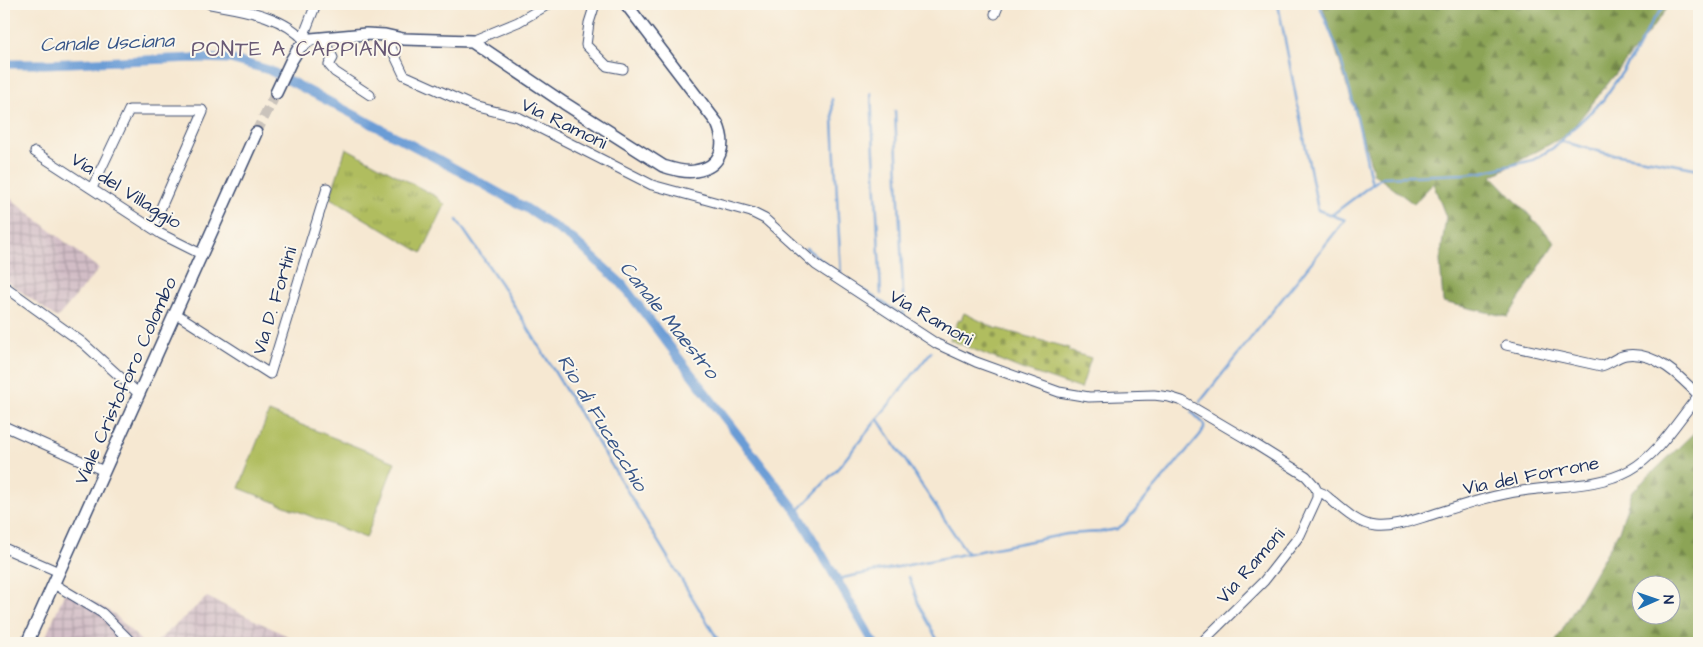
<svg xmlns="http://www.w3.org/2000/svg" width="1703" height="647" viewBox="0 0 1703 647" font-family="'Architects Daughter',sans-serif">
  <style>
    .industrial { fill: url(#industrial-grid) }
    .forest { fill: url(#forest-firs); stroke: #546a5a; fill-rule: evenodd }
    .cemetery { fill: url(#cemetery-stones); stroke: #66765e }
    .park { fill: url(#park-tufts); stroke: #66765e }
    .pitch { fill: #b0bd5f; stroke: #66765e }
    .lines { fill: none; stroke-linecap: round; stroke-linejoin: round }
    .stream { stroke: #6a9cd5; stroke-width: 2.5 }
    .canal { stroke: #6a9cd5; stroke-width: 9 }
    .tertiary-tunnel { stroke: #cac3bb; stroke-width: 11; stroke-dasharray: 11 5.5; stroke-linecap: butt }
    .minor-casing { stroke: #3c4b6f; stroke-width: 11 }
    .tertiary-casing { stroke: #3c4b6f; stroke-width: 14 }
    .minor { stroke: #fff; stroke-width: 9 }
    .tertiary { stroke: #fff; stroke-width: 11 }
    .labels { text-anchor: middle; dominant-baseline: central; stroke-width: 4; stroke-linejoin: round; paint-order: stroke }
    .street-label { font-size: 19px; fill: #1b2f5e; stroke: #fbf7ec }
    .water-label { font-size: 20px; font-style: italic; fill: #375588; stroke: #fbf7ec }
    .quarter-label { font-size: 21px; letter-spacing: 1px; fill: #685975; stroke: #fbf7ec }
  </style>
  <defs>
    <pattern id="industrial-grid" width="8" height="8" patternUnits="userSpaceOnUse" patternTransform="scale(1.25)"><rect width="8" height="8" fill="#d2bdc6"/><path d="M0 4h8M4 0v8" fill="none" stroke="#aa9aa4"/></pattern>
    <pattern id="forest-firs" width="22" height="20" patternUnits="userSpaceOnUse" patternTransform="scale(1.25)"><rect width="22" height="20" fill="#8ca456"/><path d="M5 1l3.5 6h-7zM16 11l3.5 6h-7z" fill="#72864a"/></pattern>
    <pattern id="cemetery-stones" width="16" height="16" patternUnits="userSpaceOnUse" patternTransform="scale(1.25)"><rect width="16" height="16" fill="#b0bd5f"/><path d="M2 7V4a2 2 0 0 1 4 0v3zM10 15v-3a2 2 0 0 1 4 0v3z" fill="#8e9a52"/></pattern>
    <pattern id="park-tufts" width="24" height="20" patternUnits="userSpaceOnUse" patternTransform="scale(1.25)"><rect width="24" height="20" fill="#b0bd5f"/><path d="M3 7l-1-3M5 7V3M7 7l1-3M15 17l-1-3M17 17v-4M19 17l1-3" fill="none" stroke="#8e9a52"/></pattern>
  </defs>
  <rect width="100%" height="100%" fill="#fbf7ec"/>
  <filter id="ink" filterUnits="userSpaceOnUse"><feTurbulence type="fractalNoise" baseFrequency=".02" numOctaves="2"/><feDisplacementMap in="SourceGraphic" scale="10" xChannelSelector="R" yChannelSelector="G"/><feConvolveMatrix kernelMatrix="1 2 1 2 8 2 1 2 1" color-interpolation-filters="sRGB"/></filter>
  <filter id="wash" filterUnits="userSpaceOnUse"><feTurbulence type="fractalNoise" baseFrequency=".0096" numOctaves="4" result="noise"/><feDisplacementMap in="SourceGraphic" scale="20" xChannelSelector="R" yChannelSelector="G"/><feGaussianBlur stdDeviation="1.12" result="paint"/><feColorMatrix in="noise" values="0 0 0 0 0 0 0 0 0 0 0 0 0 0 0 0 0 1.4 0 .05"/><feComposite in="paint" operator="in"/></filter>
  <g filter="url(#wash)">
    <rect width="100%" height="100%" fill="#f6e8d2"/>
    <path class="industrial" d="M4 193 99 269 57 318 4 279Z
      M67 587 113 613 143 643H43Z
      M207 597 302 643H155Z"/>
    <path class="forest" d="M1322 4H1671L1568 134 1492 176 1555 242 1508 317 1443 302 1440 260 1446 217 1433 183 1414 204 1374 174Z
      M1699 428V643H1555L1619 531 1632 492ZM1640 584H1670V614H1640Z"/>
    <path class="cemetery" d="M964 313 995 328 1069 348 1068 351 1091 358 1081 389 1019 368 950 340 959 319 961 320Z"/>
    <path class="park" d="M346 148 437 197 445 205 422 253 330 198Z"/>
    <path class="pitch" d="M269 412 395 462 366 538 239 488Z"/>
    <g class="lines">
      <path class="stream" d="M1319 4 1339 53 1356 113 1372 184
        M871 93 881 294
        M832 99 841 276
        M895 111 904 316
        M1560 141 1605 153 1651 160 1699 169
        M1333 214 1382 177 1465 174 1483 172 1533 160 1553 148 1603 100 1634 55 1652 21 1667 4
        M457 220 501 284 720 643
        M806 248 841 276 904 316
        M1200 402 1345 220 1318 210 1278 4
        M877 418 967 553
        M797 512 839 467 931 352
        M909 577 919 605 939 643
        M837 579 1067 534 1100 532 1117 529 1124 524 1200 435 1204 429V424L1192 412"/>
      <path class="canal" d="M4 64H45L195 58 230 59 269 70 425 152 526 208 574 240 622 284 797 512 874 643"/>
    </g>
  </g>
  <g filter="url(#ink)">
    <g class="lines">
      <path class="tertiary-tunnel" d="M256 133 276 93"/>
      <defs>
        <path id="minor" d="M210 4C243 10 283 15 306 42
          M595 4 589 23 586 45 607 66 623 69
          M995 14 999 4
          M385 35 404 75 473 106 518 117 652 185 751 212 765 219 816 265 937 344 976 362 1059 392 1089 397 1154 395 1169 397 1182 401 1250 441 1306 476 1314 485 1317 491V498L1300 535 1264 581 1205 639 1204 643
          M323 38 333 58 329 65 335 72 370 95
          M472 41 518 22 549 4
          M306 42 305 32 316 4
          M35 152 161 234 201 254
          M92 188 129 110H202L203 112 152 228
          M4 286 83 343 139 394
          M175 313 270 374 327 188
          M1506 345 1601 366C1610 364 1617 356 1626 355 1655 351 1681 377 1699 396
          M4 426 104 471
          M1317 491 1324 494C1339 506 1356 524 1375 526 1393 528 1414 520 1431 515 1460 506 1492 495 1522 491 1558 485 1597 488 1630 470 1659 454 1678 420 1699 395
          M4 548 59 572
          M54 584 102 613 132 643"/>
        <path id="tertiary" d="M276 93 291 61 299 48 311 39 366 34 385 35 403 39 472 41 564 103 663 166C673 169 685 173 695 171 722 167 727 145 717 123L626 4
          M27 643 256 133"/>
      </defs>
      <use href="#minor" class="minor-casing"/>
      <use href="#tertiary" class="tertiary-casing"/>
      <use href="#minor" class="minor"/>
      <use href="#tertiary" class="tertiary"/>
    </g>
  </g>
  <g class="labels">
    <g class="street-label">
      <text transform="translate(564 124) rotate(26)">Via Ramoni</text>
      <text transform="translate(126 191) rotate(32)">Via del Villaggio</text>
      <text transform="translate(275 301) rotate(-73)">Via D. Fortini</text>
      <text transform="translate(931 318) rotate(30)">Via Ramoni</text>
      <text transform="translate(126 381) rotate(-66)">Viale Cristoforo Colombo</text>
      <text transform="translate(1531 476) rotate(-11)">Via del Forrone</text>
      <text transform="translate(1251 566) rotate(-49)">Via Ramoni</text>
    </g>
    <g class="water-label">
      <text transform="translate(107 43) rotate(-2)">Canale Usciana</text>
      <text transform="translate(669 320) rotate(51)">Canale Maestro</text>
      <text transform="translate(602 423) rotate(59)">Rio di Fucecchio</text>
    </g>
    <g class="quarter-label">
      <text x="297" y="49">PONTE A CAPPIANO</text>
    </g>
  </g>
  <rect width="1703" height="647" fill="none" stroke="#fbf7ec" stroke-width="20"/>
  <g transform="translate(1656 600) rotate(88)"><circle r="24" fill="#fbf7ec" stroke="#a1a7b3"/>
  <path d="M0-4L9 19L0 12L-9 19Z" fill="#1f6fb2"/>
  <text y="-8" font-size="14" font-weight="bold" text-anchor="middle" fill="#1b2f5e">N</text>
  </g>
</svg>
